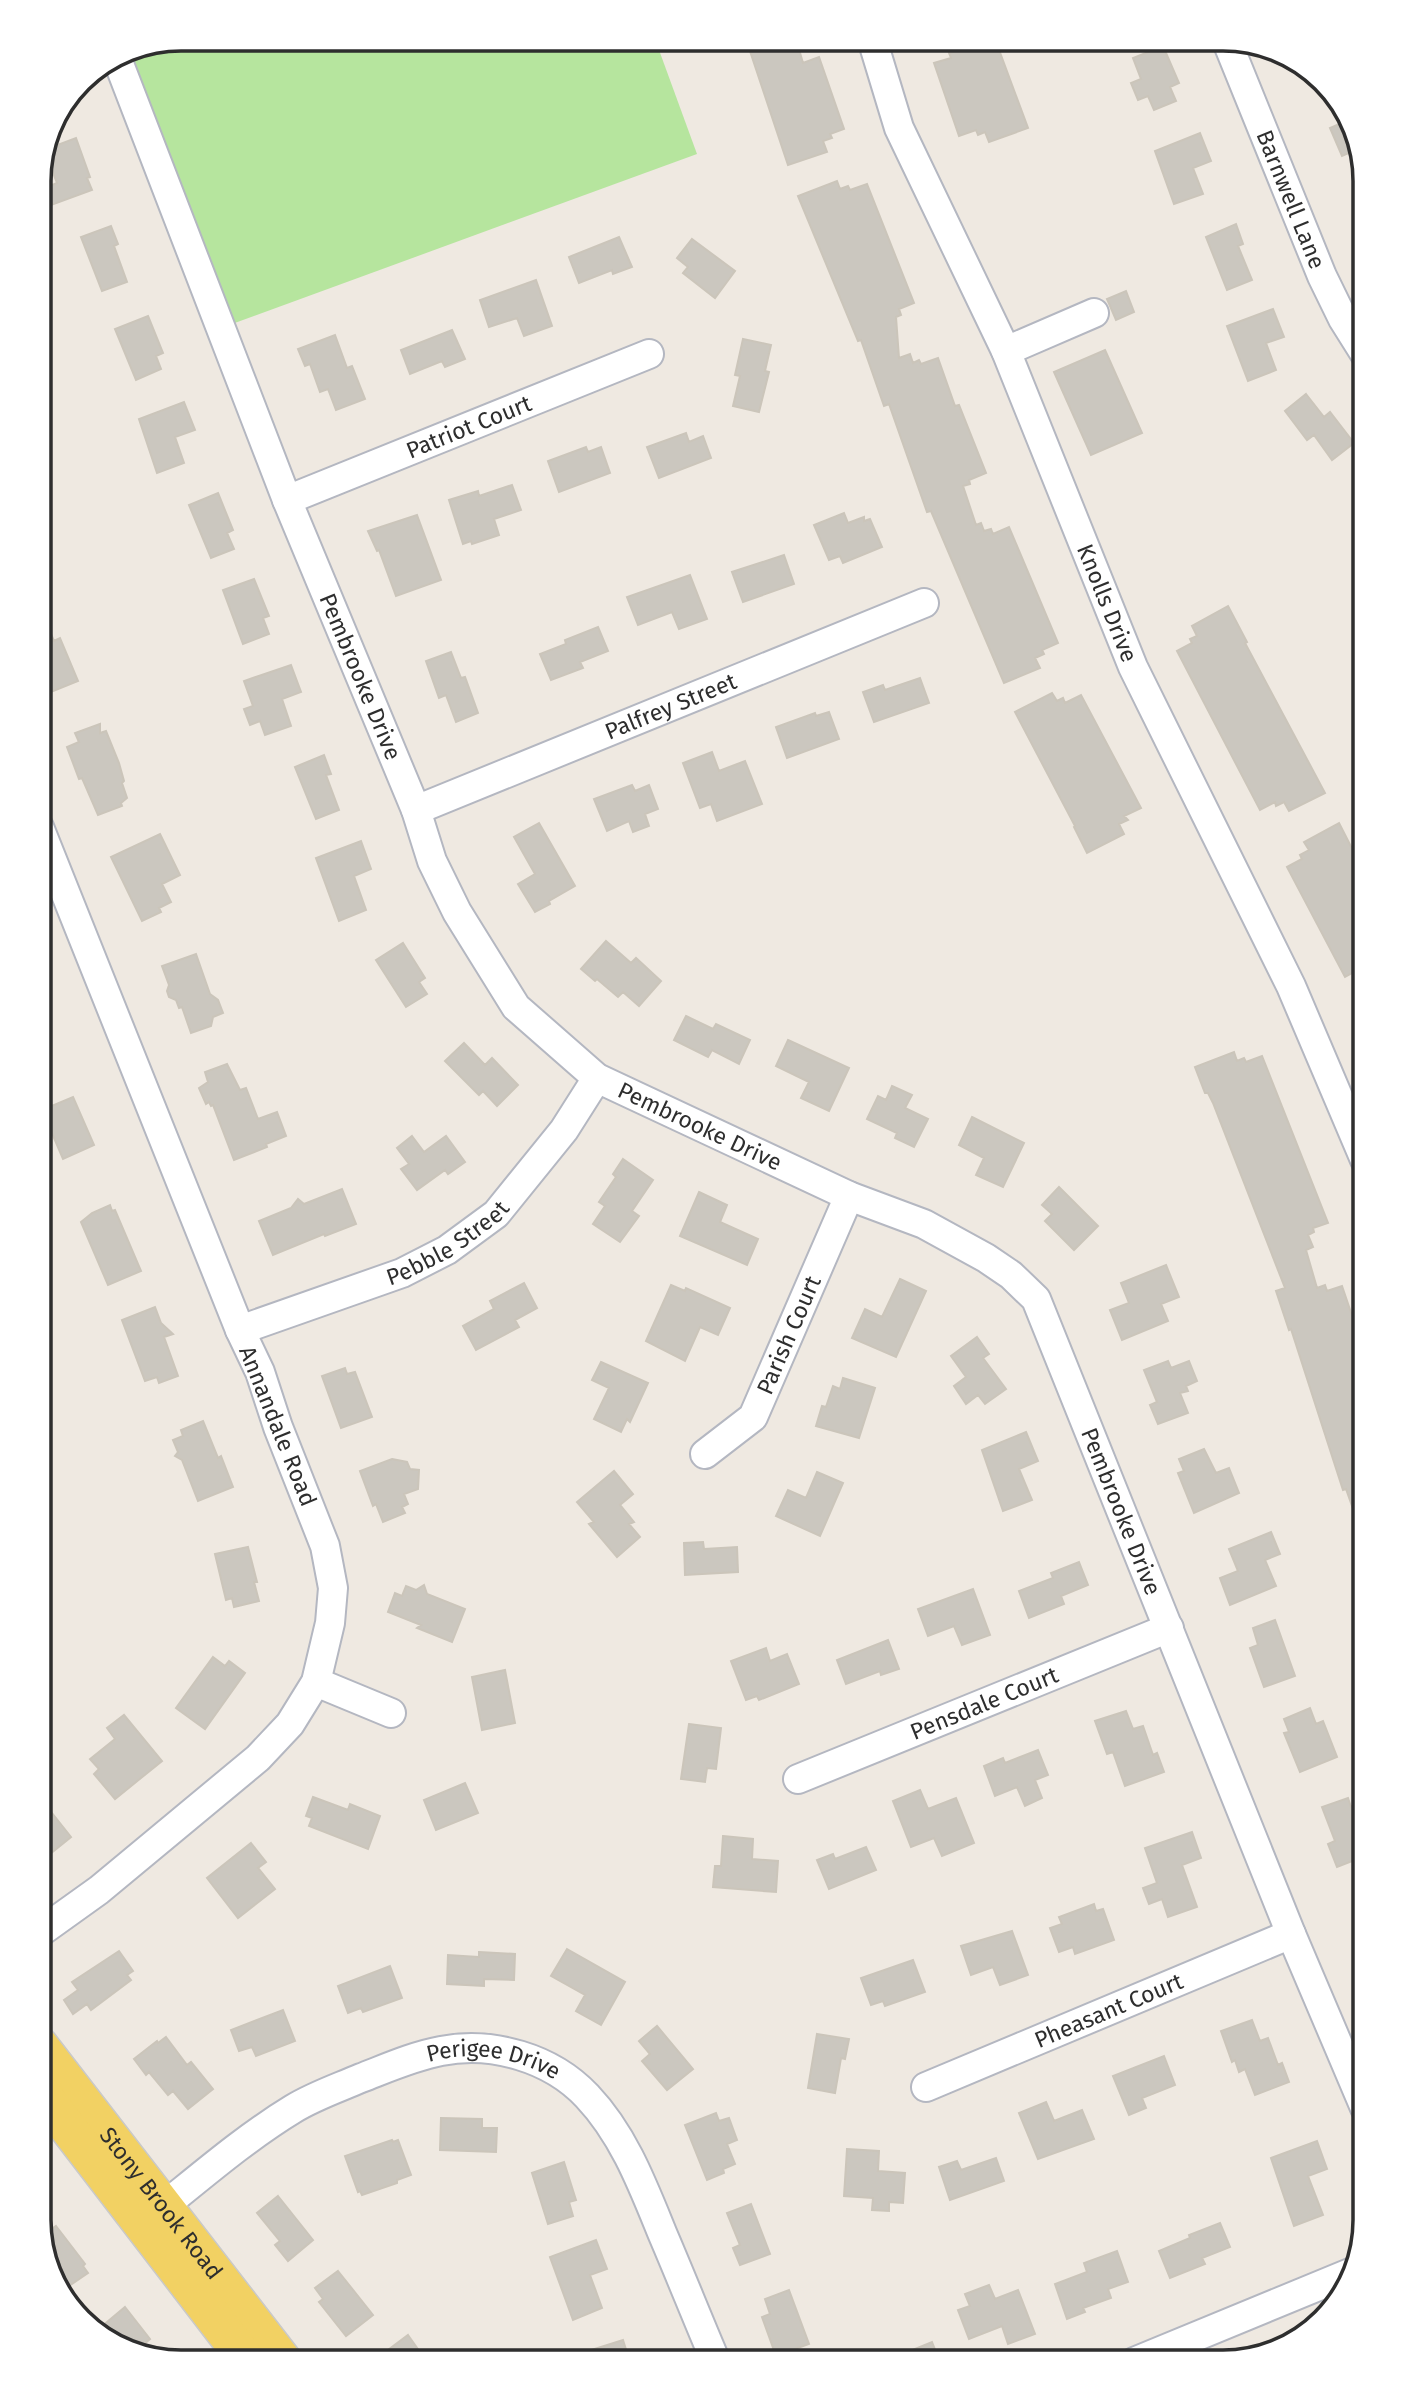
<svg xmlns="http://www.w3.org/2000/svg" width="1404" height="2401" viewBox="0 0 1404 2401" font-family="'Fira Sans',sans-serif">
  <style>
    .green { fill: #b6e59e }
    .building { fill: #cbc7bf; stroke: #cbc5ba; stroke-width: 2 }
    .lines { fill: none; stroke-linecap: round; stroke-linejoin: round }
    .minor-casing { stroke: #b4b7c1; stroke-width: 32 }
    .major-casing { stroke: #c9c9c9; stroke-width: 40 }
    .minor { stroke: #fff; stroke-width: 28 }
    .major { stroke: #f2d163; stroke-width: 37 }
    .labels { text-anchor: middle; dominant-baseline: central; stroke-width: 5; stroke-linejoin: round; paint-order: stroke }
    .street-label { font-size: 23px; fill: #2e2e2e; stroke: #fff }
    .rim { fill: none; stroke: #2e2e2e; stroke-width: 3.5 }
  </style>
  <rect width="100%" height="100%" fill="#efe9e1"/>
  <path class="green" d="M181 39H655L697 154 221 328 127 49Z"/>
  <path class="building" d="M746 39H796L803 63 819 57 844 129 830 134 832 138 823 141 827 152 788 165Z
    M953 39H995L1028 128 989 142 985 132 978 135 976 130 959 136 934 63 951 58 949 53 957 51Z
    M1163 46 1179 83 1170 87 1176 101 1154 110 1148 96 1138 100 1131 83 1141 79 1133 58Z
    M1351 119 1358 149 1342 156 1330 128Z
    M1200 133 1211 161 1193 168 1203 194 1174 204 1155 151Z
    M76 138 90 177 87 178 92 190 51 205 45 188 57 183 44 150Z
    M837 181 840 189 848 186 850 190 867 184 914 303 899 309 901 315 896 317 899 358 910 354 913 363 919 360 921 364 938 358 955 406 959 405 986 473 969 480 970 484 963 486 976 525 981 523 984 531 991 529 993 534 1009 527 1058 643 1042 650 1044 654 1035 658 1040 668 1004 683 931 511 927 512 889 404 884 406 861 340 858 341 798 196Z
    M1236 224 1243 244 1238 246 1252 280 1227 290 1206 237Z
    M111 226 118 244 114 246 127 282 102 291 81 237Z
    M619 237 632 267 613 274 612 270 579 283 569 257Z
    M692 239 735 271 715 298 683 273 688 267 677 258Z
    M536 280 552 326 524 336 517 318 489 327 480 300Z
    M1126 291 1134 312 1116 320 1107 299Z
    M1273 309 1284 337 1266 343 1276 370 1248 381 1227 326Z
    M148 316 163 353 156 356 161 369 136 380 115 329Z
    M452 330 465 359 445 367 442 361 410 374 401 350Z
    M335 335 347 368 352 366 365 399 336 410 328 389 320 392 310 364 305 366 298 349Z
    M743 339 771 345 765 371 769 372 759 412 733 406 740 376 735 375Z
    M1105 350 1142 433 1091 455 1054 372Z
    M1306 394 1324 417 1330 412 1354 443 1332 460 1314 435 1307 440 1285 411Z
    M184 402 195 430 175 437 184 463 157 473 139 419Z
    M686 433 689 442 703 436 711 458 659 478 647 447Z
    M586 447 588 452 601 447 610 473 559 492 548 461Z
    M512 485 521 510 494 519 499 535 472 544 471 541 463 544 449 500 478 491 479 496Z
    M218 493 233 530 227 533 234 549 211 558 189 505Z
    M844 513 848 523 864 517V521L870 519 882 547 843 563 840 556 829 560 814 525Z
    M417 515 441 580 396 596 379 550 377 551 368 531Z
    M784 555 794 584 743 602 732 572Z
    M690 575 707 619 679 629 672 612 638 625 627 597Z
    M254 579 269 616 263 618 269 634 243 644 223 590Z
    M1228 606 1247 642 1245 643 1325 793 1289 811 1284 802 1276 806 1275 802 1260 810 1177 651 1192 643 1190 639 1197 636 1192 626Z
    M39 607 54 641 60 638 78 681 46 694 39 675Z
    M598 627 608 651 580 662 583 668 551 680 540 654 566 644 565 640Z
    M451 652 461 678 465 677 478 713 456 722 446 695 439 698 426 661Z
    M291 665 301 692 282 699 291 726 265 735 260 721 250 725 244 709 253 706 244 681Z
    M920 678 929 703 874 722 863 692 883 685 885 690Z
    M1052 693 1057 701 1063 698 1065 703 1081 695 1141 808 1124 816 1128 820 1119 824 1124 834 1087 853 1074 827 1075 826 1015 712Z
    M829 712 839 739 787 758 776 727 815 713 816 716Z
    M100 724V733L106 731 119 763 124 781 122 783 127 798 121 803 122 806 98 815 82 778 79 779 67 747 79 742 75 733Z
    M712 752 719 771 745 761 762 804 717 821 711 804 700 808 683 763Z
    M324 755 331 774 326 775 339 810 316 819 295 767Z
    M632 785 635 791 649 785 658 809 645 814 649 826 633 832 629 821 607 831 594 799Z
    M539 823 575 886 549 901 550 904 535 912 518 884 535 874 514 837Z
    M1339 823 1365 874V966L1345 977 1287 867 1302 859 1300 855 1309 850 1304 842Z
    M160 834 180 875 162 884 171 902 159 908 161 912 142 921 111 857Z
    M361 841 371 869 354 876 366 910 339 921 316 858Z
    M606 941 631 963 636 958 661 981 639 1006 623 992 618 997 597 979 595 981 581 969Z
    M403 943 425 978 419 982 427 994 406 1007 376 960Z
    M196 954 210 994 218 1000 223 1013 213 1017 211 1026 191 1033 182 1007 179 1008 176 1000 169 997 167 991 169 985 162 966Z
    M686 1016 713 1029 716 1024 750 1040 739 1064 712 1050 708 1057 674 1040Z
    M788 1040 849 1068 829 1111 801 1098 809 1082 776 1066Z
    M464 1043 485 1065 492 1058 518 1085 497 1106 483 1091 479 1095 445 1061Z
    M1234 1052 1237 1061 1244 1058 1246 1062 1262 1056 1328 1223 1313 1228 1314 1232 1308 1235 1313 1247 1306 1250 1317 1288 1325 1285 1327 1291 1342 1286 1365 1354V1537H1363L1346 1489 1343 1490 1291 1329 1289 1330 1276 1291 1285 1288 1213 1103 1208 1093H1205L1195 1067Z
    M227 1064 240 1090 246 1088 258 1119 277 1112 286 1136 266 1144 267 1147 234 1160 213 1105 211 1106 209 1102 206 1104 199 1088 208 1082 205 1072Z
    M892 1086 912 1095 905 1108 928 1119 914 1147 895 1138 897 1133 867 1119 878 1096 886 1100Z
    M73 1097 94 1145 63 1159 42 1110Z
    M972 1117 1024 1143 1003 1187 976 1175 984 1158 959 1145Z
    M412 1136 424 1152 446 1136 465 1162 448 1174 445 1170 417 1190 401 1169 409 1164 397 1148Z
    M623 1159 653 1180 632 1211 639 1216 620 1242 593 1224 605 1206 599 1202 616 1177 613 1174Z
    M1059 1187 1098 1226 1074 1250 1045 1221 1052 1214 1042 1205Z
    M342 1189 356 1224 325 1236 324 1234 273 1255 259 1221 291 1208 298 1199 304 1204Z
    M699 1192 727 1205 720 1222 758 1239 747 1265 680 1236Z
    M110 1205 112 1211 115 1210 141 1271 108 1285 81 1222 92 1213Z
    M1166 1265 1179 1297 1161 1304 1168 1321 1122 1340 1110 1310 1129 1303 1121 1283Z
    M900 1279 926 1291 896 1357 852 1338 865 1309 882 1317Z
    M524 1283 537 1308 515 1320 519 1327 476 1350 463 1326 494 1309 490 1301Z
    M671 1285 685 1291 686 1288 730 1308 718 1335 700 1327 685 1361 646 1341Z
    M155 1307 161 1323 173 1334 164 1337 178 1376 159 1383 157 1377 145 1381 122 1320Z
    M977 1337 989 1354 983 1358 1006 1389 985 1404 978 1395 966 1404 954 1386 966 1377 951 1356Z
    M1168 1361 1171 1368 1189 1361 1197 1381 1186 1386 1188 1391 1180 1393 1188 1413 1158 1424 1150 1405 1157 1402 1144 1370Z
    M601 1362 648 1383 630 1422 627 1419 621 1432 594 1419 609 1388 592 1380Z
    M345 1368 347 1374 355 1372 372 1417 341 1428 322 1376Z
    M843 1378 875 1388 859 1438 816 1426 822 1406 826 1407 833 1386 840 1389Z
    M203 1421 218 1458 221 1456 233 1487 198 1501 182 1460 175 1456 178 1452 173 1440 183 1436 181 1430Z
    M1026 1432 1038 1461 1019 1469 1032 1500 1003 1511 982 1450Z
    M1204 1449 1216 1473 1229 1468 1239 1493 1194 1513 1178 1473 1184 1471 1179 1459Z
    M392 1459 407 1462 410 1469 419 1470 418 1489 404 1494 408 1504 402 1507 405 1513 383 1522 376 1504 373 1506 360 1471Z
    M614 1471 633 1494 620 1505 634 1522 629 1524 640 1537 617 1557 589 1524 594 1522 577 1502Z
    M817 1472 843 1483 820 1536 776 1516 788 1490 806 1498Z
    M1271 1532 1280 1554 1265 1560 1276 1586 1230 1605 1220 1578 1238 1571 1229 1549Z
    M703 1542 704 1549 737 1547 738 1572 685 1575 684 1543Z
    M248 1547 257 1582H254L259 1601 234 1607 232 1598 226 1600 215 1554Z
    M1079 1562 1088 1585 1061 1596 1064 1604 1029 1618 1019 1591 1053 1578 1051 1573Z
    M424 1585 427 1594 465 1609 452 1642 417 1628 421 1625 388 1612 395 1593 402 1596 406 1586 416 1590Z
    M973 1589 990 1635 962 1645 954 1626 928 1636 918 1609Z
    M1275 1620 1295 1676 1264 1687 1250 1648 1258 1645 1253 1628Z
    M888 1640 899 1669 881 1675 880 1671 846 1684 837 1660Z
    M766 1648 770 1661 787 1654 799 1684 759 1700 757 1696 746 1700 731 1661Z
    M213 1657 225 1666 229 1661 245 1673 205 1729 176 1708Z
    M505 1670 515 1723 482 1730 472 1677Z
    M1310 1708 1316 1724 1323 1721 1337 1757 1300 1772 1284 1733 1289 1732 1284 1719Z
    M1126 1711 1133 1729 1143 1726 1153 1755 1157 1753 1164 1772 1125 1786 1113 1752 1107 1754 1095 1721Z
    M124 1715 162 1761 115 1799 94 1774 99 1769 90 1759 115 1739 107 1728Z
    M689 1724 721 1728 716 1769 707 1768 705 1782 681 1779Z
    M1038 1750 1048 1775 1035 1780 1042 1798 1025 1806 1017 1787 995 1796 984 1766 1003 1758 1005 1763Z
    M465 1783 478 1813 436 1830 424 1800Z
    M920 1790 928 1809 956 1798 974 1843 942 1856 934 1838 911 1847 893 1801Z
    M313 1797 348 1810 350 1804 380 1816 368 1849 309 1826 312 1818 306 1816Z
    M1348 1798 1351 1807 1361 1803 1365 1815V1824L1358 1827 1365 1845V1856L1337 1867 1328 1844 1335 1841 1322 1807Z
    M52 1813 71 1837 39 1863V1823Z
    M1192 1832 1201 1858 1182 1865 1197 1907 1168 1917 1162 1899 1149 1904 1143 1888 1157 1883 1145 1848Z
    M723 1836 753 1839 752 1859 778 1861 776 1892 713 1887 715 1866H721Z
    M251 1843 266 1862 258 1868 275 1889 238 1918 207 1878Z
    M866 1847 876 1870 829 1889 817 1860 833 1854 835 1859Z
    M1094 1904 1096 1911 1103 1909 1114 1940 1075 1954 1073 1947 1059 1952 1050 1928 1062 1924 1059 1917Z
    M1012 1931 1028 1975 1000 1985 993 1967 971 1975 961 1946Z
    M567 1949 625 1982 601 2025 576 2011 585 1995 551 1976Z
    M119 1951 133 1971 127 1975 131 1980 91 2010 87 2004 73 2014 64 2000 78 1990 72 1982Z
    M479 1952 515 1954 514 1980 484 1979V1986L447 1984 448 1955 479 1957Z
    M913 1960 925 1992 885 2006 883 2001 871 2005 861 1978Z
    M390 1966 402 1998 363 2012 361 2008 348 2013 338 1986Z
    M283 2010 295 2041 256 2056 252 2047 239 2051 231 2030Z
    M1252 2020 1260 2041 1268 2038 1278 2065 1282 2063 1289 2082 1255 2095 1245 2069 1239 2072 1235 2060 1232 2062 1221 2031Z
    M657 2026 693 2069 667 2090 642 2061 650 2054 639 2041Z
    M817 2034 849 2039 845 2059 841 2058 835 2093 808 2088Z
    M166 2037 187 2065 191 2062 213 2089 188 2109 173 2091 168 2095 149 2072 146 2075 134 2059 157 2041 158 2043Z
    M1164 2056 1175 2085 1142 2098 1146 2108 1129 2115 1113 2076Z
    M1046 2102 1054 2121 1082 2110 1094 2139 1038 2159 1019 2113Z
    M716 2113 719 2121 729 2118 737 2140 727 2144 735 2164 723 2169 724 2173 707 2180 685 2125Z
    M441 2118 482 2119V2128H497L496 2152 440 2150Z
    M392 2140 393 2142 398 2140 411 2175 397 2180V2183L362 2195 360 2191 358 2192 345 2156Z
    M1317 2141 1327 2169 1308 2176 1323 2215 1294 2226 1271 2158Z
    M847 2149 879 2151 878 2171 905 2173 903 2203 889 2202V2211L872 2210 873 2198 844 2196Z
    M996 2158 1004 2181 950 2200 939 2167 957 2161 961 2170Z
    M564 2162 576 2200 569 2202 573 2216 548 2224 532 2173Z
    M278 2196 313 2240 288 2261 275 2245 280 2241 257 2213Z
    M751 2204 770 2254 740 2265 733 2248 740 2245 727 2213Z
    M1220 2223 1230 2247 1202 2258 1205 2264 1170 2278 1159 2251 1190 2238 1189 2235Z
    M56 2226 85 2264 83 2266 88 2273 66 2288 49 2265 42 2236Z
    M596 2240 607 2269 590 2275 602 2308 573 2320 550 2257Z
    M1117 2251 1128 2282 1108 2289 1111 2298 1083 2308 1085 2312 1067 2319 1055 2284 1087 2272 1084 2263Z
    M338 2271 373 2315 346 2336 319 2302 323 2299 315 2288Z
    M989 2285 995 2299 1018 2290 1035 2334 1008 2344 1002 2326 969 2339 958 2310 970 2306 965 2294Z
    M789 2290 809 2344 776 2356 762 2317 770 2314 765 2299Z
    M125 2307 150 2339 137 2350 111 2342 100 2328Z
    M408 2335 427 2362H391L384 2353Z
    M623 2340 630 2362H564L563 2359Z
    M932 2342 940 2362H883Z"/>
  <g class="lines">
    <defs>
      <g id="minor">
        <path id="s1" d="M872 39 899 128 1006 351 1133 667 1291 986 1365 1160"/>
        <path id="s2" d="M1226 39 1322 276 1343 319 1365 354"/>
        <path id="s3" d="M116 56 287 500 416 810 432 861 457 912 516 1007 597 1078 849 1196 924 1224 986 1258 1011 1275 1036 1299 1291 1934 1365 2108"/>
        <path d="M1006 351 1094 313"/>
        <path id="s4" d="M287 500 649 354"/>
        <path id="s5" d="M416 810 924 603"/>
        <path id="s6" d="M240 1330 402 1273 447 1250 496 1214 564 1130 597 1078"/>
        <path id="s7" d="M705 1454 753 1417 849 1196"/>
        <path d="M316 1682 391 1713"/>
        <path id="s8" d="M798 1779 1169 1628"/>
        <path d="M39 1933 99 1890 258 1758 290 1724 316 1682 330 1623 333 1588 325 1546 278 1427 260 1372 240 1330 39 827"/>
        <path id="s9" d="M926 2087 1291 1934"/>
        <path id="s10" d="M149 2218C196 2181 242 2140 293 2109 314 2096 338 2088 361 2078 387 2068 414 2056 441 2051 493 2041 551 2058 587 2096 624 2135 643 2186 663 2235 681 2277 698 2320 716 2362"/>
        <path d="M1134 2362 1350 2273"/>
      </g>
      <g id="major">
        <path id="s11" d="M39 2045 284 2362"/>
        <path d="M39 2090 248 2362"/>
      </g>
    </defs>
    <use href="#minor" class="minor-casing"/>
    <use href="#major" class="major-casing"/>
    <use href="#minor" class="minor"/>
    <use href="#major" class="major"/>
  </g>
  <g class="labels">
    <g class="street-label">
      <text stroke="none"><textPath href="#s2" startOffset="173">Barnwell Lane</textPath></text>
      <text stroke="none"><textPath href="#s4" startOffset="196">Patriot Court</textPath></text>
      <text stroke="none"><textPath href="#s1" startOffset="612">Knolls Drive</textPath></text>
      <text stroke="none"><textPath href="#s3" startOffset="667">Pembrooke Drive</textPath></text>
      <text stroke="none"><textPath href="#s5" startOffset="275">Palfrey Street</textPath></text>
      <text stroke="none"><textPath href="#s3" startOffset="1255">Pembrooke Drive</textPath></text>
      <text stroke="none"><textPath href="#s6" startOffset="226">Pebble Street</textPath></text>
      <text stroke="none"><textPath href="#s7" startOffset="150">Parish Court</textPath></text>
      <text transform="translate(278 1426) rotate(68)">Annandale Road</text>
      <text stroke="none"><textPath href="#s3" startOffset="1864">Pembrooke Drive</textPath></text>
      <text stroke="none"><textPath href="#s8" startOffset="201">Pensdale Court</textPath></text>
      <text stroke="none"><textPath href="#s9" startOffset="198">Pheasant Court</textPath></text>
      <text stroke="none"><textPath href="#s10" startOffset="394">Perigee Drive</textPath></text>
      <text stroke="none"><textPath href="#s11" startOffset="200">Stony Brook Road</textPath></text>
    </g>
  </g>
  <path d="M0 0H1404V2401H0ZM181 51H1223A130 130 0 0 1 1353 181V2220A130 130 0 0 1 1223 2350H181A130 130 0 0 1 51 2220V181A130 130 0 0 1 181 51Z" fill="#fff" fill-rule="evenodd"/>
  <path class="rim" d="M181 51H1223A130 130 0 0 1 1353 181V2220A130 130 0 0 1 1223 2350H181A130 130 0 0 1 51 2220V181A130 130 0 0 1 181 51Z"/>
</svg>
